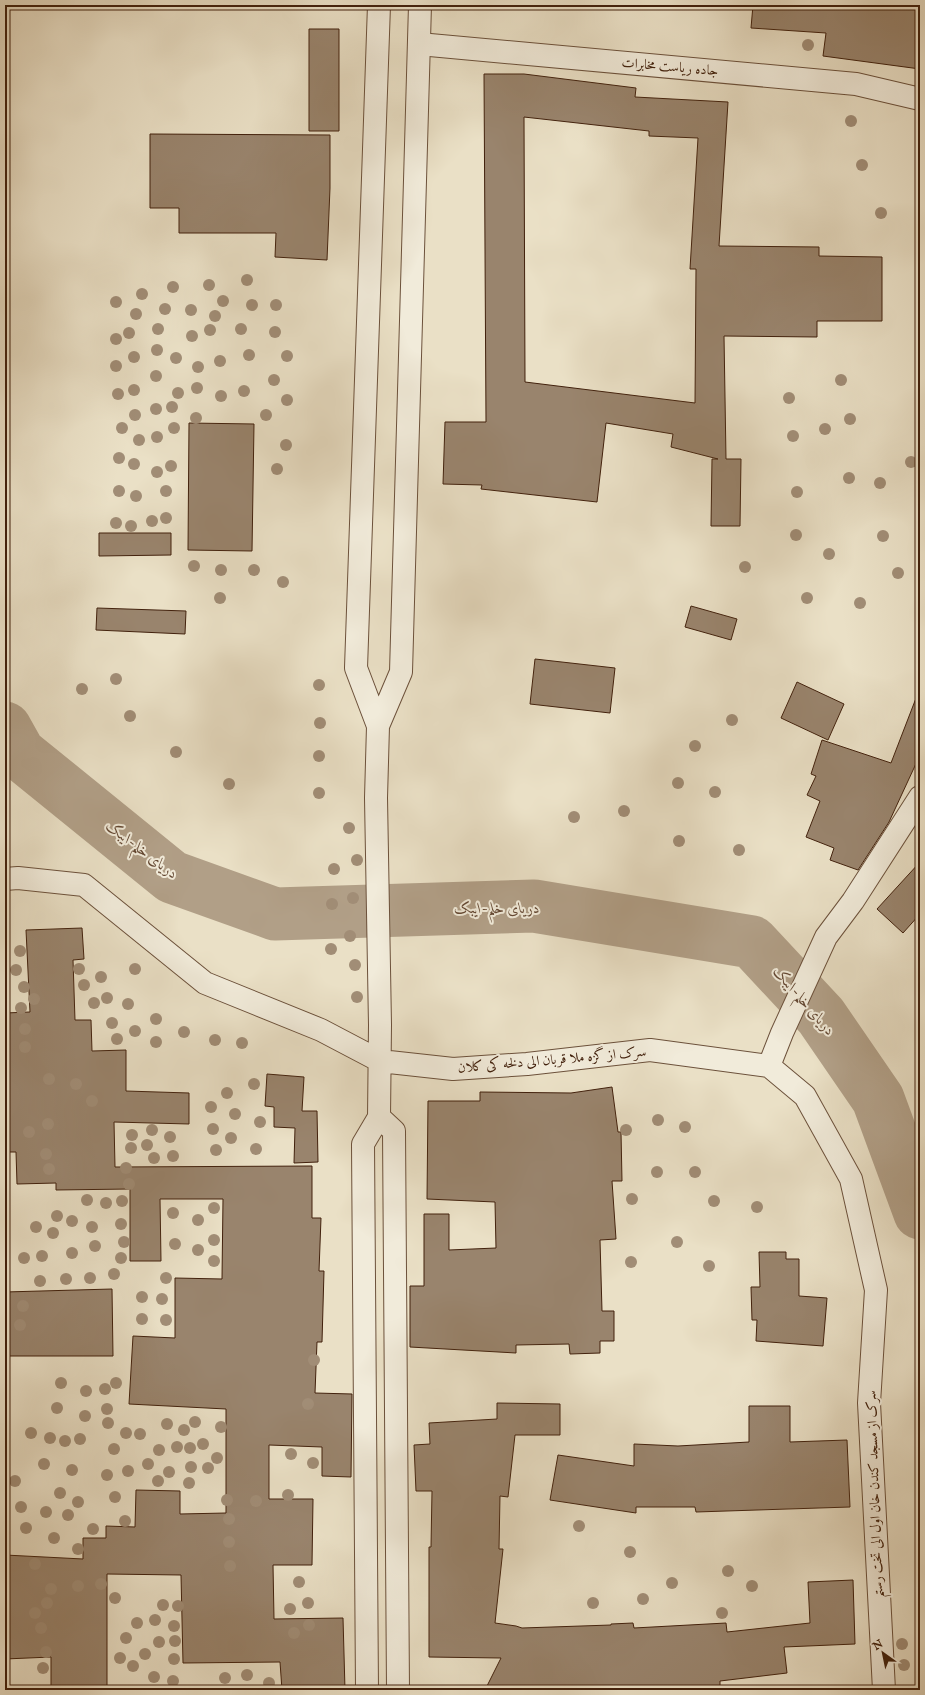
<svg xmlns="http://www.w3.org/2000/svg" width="925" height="1695" viewBox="0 0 925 1695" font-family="'IM FELL English',Amiri,serif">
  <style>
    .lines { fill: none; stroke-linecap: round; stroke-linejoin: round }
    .river { stroke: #b19f87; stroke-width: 53 }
    .building { fill: #99846d; stroke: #42210d; fill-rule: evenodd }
    .minor-casing { stroke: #6c513b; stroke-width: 24 }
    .tertiary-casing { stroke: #6c513b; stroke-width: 24 }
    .minor { stroke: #f1ebda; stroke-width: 22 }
    .tertiary { stroke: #f1ebda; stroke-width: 22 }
    .tree { fill: #a18d76 }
    .labels { text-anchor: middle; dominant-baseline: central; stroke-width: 4; stroke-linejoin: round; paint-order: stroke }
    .street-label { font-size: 14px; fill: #42210d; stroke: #f1ebda }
    .water-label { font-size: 15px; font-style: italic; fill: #634732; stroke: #f1ebda }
  </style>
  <rect width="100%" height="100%" fill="#eae0c6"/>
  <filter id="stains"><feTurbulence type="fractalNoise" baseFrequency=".005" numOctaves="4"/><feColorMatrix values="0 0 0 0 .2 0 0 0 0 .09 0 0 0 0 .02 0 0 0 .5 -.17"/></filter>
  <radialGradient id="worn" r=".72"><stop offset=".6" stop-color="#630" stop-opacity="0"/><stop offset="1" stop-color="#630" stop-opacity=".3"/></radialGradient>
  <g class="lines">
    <path class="river" d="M5 728 19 753 172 877 275 914 534 906 752 942 821 1016 878 1099 920 1213"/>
  </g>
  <path class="building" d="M753 5H920V69L823 56 826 33 751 28Z
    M309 29H339V131H309Z
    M484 74H524L636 88 635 97 728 102 719 246 819 247V256L882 257V321H817V337L724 336 726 459H741L740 526H711L712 459H718L671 447 673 434 606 423 597 502 481 489 482 485 443 484 445 422H486ZM524 117 649 131V136L698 138 690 269H696L695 403 525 382Z
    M150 134 330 135V188L327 260 275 257 276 233H179V208H150Z
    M189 423 254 424 252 551 188 550Z
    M99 533H171V555L99 556Z
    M691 606 737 619 731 640 685 627Z
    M97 608 186 611 185 634 96 630Z
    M535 659 615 668 610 713 530 704Z
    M797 682 844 704 828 740 781 718Z
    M918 693H920V755L889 822 858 870 830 860 834 848 806 837 820 801 807 795 816 776 811 774 822 740 891 763Z
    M920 862V914L903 933 877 909Z
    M82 928 84 959 73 960 75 1020H91L92 1051 126 1050V1091L189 1093V1124L114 1122 115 1167 312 1166V1218H321L319 1271H324L322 1342H317L315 1393 352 1394 351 1477 322 1476V1447L269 1445V1499H313L312 1565H273L274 1619 343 1618 345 1690H282L280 1662 183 1663 181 1575 107 1574V1690H51V1657L5 1659V1555L83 1559V1538H106V1526L135 1527 136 1490 180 1491V1514L226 1513V1409L129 1404 133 1336 175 1338V1278L222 1279 223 1199H160L161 1261H130V1189L56 1190V1183L17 1184 16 1152H5V1013L30 1012 26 930Z
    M267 1074 304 1077 302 1111H317L318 1162 294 1163 295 1128 274 1127V1107L265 1106Z
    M612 1087 618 1132H621L622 1181H612L616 1239 600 1240 602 1311H614V1341H600V1353L570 1354 569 1344 516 1345V1353L410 1347V1286H424V1214H449V1250L496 1248 495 1202 427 1199 428 1101H480V1092L571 1093Z
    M759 1252H786V1259H799V1296L827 1298 823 1346 756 1341 757 1320H752L751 1287H760Z
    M112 1289 113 1356H5V1292Z
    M497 1403 560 1404V1435H515L508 1497 500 1496 499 1549H503L495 1623 516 1626 522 1628 611 1625V1624L633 1623 634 1628 726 1623 727 1632 810 1623 808 1582 853 1580 855 1644 784 1647 787 1673 720 1681V1689L485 1690 501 1658 429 1657V1547H431L432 1491H416L414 1445 430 1444 429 1423 497 1419Z
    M749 1406H790V1442L847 1440 850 1507 696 1512 695 1507H636V1513L550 1500 558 1455 634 1466V1444L678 1446 749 1442Z"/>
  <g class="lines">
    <defs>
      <path id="minor" d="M419 44 856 84 920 99"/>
      <path id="tertiary" d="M378 726 356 668 379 5
        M5 879 18 878 84 885 205 983 321 1030 380 1061 453 1069 527 1064 650 1050 769 1066
        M769 1066 805 1096 851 1179 876 1290 869 1403 884 1690
        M769 1066 782 1033 826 937 853 901 920 797
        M379 1117 394 1131 398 1690
        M367 1690 363 1144 379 1117 380 1025 376 798 378 726 401 672 420 5"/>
    </defs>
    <use href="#minor" class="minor-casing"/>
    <use href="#tertiary" class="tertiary-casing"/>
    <use href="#minor" class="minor"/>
    <use href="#tertiary" class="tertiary"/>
  </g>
  <g class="tree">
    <circle cx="808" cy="45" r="6"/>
    <circle cx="851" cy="121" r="6"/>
    <circle cx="862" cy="165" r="6"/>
    <circle cx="881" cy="213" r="6"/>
    <circle cx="247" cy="280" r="6"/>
    <circle cx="209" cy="285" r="6"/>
    <circle cx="173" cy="287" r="6"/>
    <circle cx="142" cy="294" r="6"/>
    <circle cx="223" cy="301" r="6"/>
    <circle cx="116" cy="302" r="6"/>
    <circle cx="252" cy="305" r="6"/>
    <circle cx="276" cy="305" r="6"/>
    <circle cx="165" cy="309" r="6"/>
    <circle cx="191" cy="310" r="6"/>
    <circle cx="136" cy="314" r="6"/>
    <circle cx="215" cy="316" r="6"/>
    <circle cx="158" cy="329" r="6"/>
    <circle cx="241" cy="329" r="6"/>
    <circle cx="210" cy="330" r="6"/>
    <circle cx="275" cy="332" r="6"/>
    <circle cx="129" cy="333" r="6"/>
    <circle cx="192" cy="336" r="6"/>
    <circle cx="116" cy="339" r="6"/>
    <circle cx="157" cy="350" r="6"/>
    <circle cx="249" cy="355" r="6"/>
    <circle cx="287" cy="356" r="6"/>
    <circle cx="134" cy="357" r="6"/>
    <circle cx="176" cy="358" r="6"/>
    <circle cx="220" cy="361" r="6"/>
    <circle cx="116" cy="366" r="6"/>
    <circle cx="198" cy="367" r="6"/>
    <circle cx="156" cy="376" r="6"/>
    <circle cx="274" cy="380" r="6"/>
    <circle cx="841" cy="380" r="6"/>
    <circle cx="197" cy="388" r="6"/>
    <circle cx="134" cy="390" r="6"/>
    <circle cx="244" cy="391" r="6"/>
    <circle cx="178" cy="393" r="6"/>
    <circle cx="118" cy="394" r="6"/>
    <circle cx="221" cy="396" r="6"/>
    <circle cx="789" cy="398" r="6"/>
    <circle cx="287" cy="400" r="6"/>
    <circle cx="172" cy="407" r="6"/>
    <circle cx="156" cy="409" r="6"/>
    <circle cx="135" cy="415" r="6"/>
    <circle cx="266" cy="415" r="6"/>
    <circle cx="196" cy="418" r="6"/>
    <circle cx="850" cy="419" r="6"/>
    <circle cx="122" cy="428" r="6"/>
    <circle cx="174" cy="428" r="6"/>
    <circle cx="825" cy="429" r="6"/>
    <circle cx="793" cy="436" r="6"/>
    <circle cx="157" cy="437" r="6"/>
    <circle cx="139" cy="440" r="6"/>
    <circle cx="286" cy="445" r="6"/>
    <circle cx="119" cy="458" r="6"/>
    <circle cx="911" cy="462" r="6"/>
    <circle cx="134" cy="464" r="6"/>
    <circle cx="171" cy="466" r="6"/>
    <circle cx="277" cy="469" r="6"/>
    <circle cx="157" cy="472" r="6"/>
    <circle cx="849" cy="478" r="6"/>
    <circle cx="880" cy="483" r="6"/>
    <circle cx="119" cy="491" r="6"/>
    <circle cx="166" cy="491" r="6"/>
    <circle cx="797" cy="492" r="6"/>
    <circle cx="136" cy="496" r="6"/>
    <circle cx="166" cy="518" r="6"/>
    <circle cx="152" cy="521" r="6"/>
    <circle cx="116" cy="523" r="6"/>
    <circle cx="131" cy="526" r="6"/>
    <circle cx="796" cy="535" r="6"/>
    <circle cx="883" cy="536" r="6"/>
    <circle cx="829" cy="554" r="6"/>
    <circle cx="194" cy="566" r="6"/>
    <circle cx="745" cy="567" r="6"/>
    <circle cx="221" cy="570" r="6"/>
    <circle cx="254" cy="570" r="6"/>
    <circle cx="898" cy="573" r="6"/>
    <circle cx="283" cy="582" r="6"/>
    <circle cx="220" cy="598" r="6"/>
    <circle cx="807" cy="598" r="6"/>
    <circle cx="860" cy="603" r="6"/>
    <circle cx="116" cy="679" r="6"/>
    <circle cx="319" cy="685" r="6"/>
    <circle cx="82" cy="689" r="6"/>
    <circle cx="130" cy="716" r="6"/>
    <circle cx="732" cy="720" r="6"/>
    <circle cx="320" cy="723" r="6"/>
    <circle cx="695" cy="746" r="6"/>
    <circle cx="176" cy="752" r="6"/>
    <circle cx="319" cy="756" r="6"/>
    <circle cx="678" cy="783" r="6"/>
    <circle cx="229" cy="784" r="6"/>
    <circle cx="715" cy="792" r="6"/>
    <circle cx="319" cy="793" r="6"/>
    <circle cx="624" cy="811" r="6"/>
    <circle cx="574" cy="817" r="6"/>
    <circle cx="349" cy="828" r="6"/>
    <circle cx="679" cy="841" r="6"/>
    <circle cx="739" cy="850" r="6"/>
    <circle cx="357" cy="860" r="6"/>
    <circle cx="334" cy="869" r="6"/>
    <circle cx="353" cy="898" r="6"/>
    <circle cx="332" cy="904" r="6"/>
    <circle cx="350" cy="936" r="6"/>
    <circle cx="331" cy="949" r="6"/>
    <circle cx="20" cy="951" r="6"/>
    <circle cx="355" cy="965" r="6"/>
    <circle cx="79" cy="969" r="6"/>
    <circle cx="135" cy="969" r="6"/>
    <circle cx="16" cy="970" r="6"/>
    <circle cx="101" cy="977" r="6"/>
    <circle cx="84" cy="985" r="6"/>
    <circle cx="24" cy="987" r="6"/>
    <circle cx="357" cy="997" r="6"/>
    <circle cx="107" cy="998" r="6"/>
    <circle cx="34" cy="999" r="6"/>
    <circle cx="94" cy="1003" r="6"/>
    <circle cx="128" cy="1004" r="6"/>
    <circle cx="21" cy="1008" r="6"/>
    <circle cx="156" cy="1019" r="6"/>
    <circle cx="112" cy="1023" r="6"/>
    <circle cx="25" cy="1029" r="6"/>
    <circle cx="135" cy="1031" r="6"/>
    <circle cx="184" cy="1032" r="6"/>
    <circle cx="117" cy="1039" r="6"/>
    <circle cx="215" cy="1040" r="6"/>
    <circle cx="156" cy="1042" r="6"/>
    <circle cx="242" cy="1043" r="6"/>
    <circle cx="25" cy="1047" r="6"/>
    <circle cx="49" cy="1079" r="6"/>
    <circle cx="76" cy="1084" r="6"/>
    <circle cx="254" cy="1084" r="6"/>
    <circle cx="227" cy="1093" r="6"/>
    <circle cx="92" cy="1101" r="6"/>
    <circle cx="211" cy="1107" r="6"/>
    <circle cx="235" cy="1114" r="6"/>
    <circle cx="658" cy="1120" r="6"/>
    <circle cx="260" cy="1122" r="6"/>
    <circle cx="48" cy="1124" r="6"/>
    <circle cx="685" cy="1127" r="6"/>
    <circle cx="213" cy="1129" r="6"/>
    <circle cx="152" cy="1130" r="6"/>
    <circle cx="626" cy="1130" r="6"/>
    <circle cx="29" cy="1132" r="6"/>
    <circle cx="132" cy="1135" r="6"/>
    <circle cx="170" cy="1137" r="6"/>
    <circle cx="231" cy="1138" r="6"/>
    <circle cx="147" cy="1145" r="6"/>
    <circle cx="131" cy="1148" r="6"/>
    <circle cx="256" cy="1149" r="6"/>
    <circle cx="216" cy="1150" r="6"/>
    <circle cx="46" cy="1154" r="6"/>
    <circle cx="173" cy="1156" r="6"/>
    <circle cx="154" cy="1158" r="6"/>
    <circle cx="126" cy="1168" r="6"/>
    <circle cx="49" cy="1169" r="6"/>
    <circle cx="657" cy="1172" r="6"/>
    <circle cx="695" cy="1172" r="6"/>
    <circle cx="129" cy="1184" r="6"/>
    <circle cx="632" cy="1199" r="6"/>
    <circle cx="87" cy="1200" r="6"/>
    <circle cx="122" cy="1201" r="6"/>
    <circle cx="714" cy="1201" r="6"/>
    <circle cx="106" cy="1203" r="6"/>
    <circle cx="757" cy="1207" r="6"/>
    <circle cx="214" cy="1208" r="6"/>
    <circle cx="173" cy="1213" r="6"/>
    <circle cx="57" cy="1216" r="6"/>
    <circle cx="198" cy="1220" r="6"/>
    <circle cx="72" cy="1221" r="6"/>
    <circle cx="121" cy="1224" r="6"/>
    <circle cx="36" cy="1227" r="6"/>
    <circle cx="92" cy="1227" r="6"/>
    <circle cx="53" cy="1233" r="6"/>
    <circle cx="214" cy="1240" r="6"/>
    <circle cx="124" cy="1242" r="6"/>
    <circle cx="677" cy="1242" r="6"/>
    <circle cx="175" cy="1244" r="6"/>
    <circle cx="95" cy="1246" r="6"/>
    <circle cx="198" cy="1250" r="6"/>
    <circle cx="72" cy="1253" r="6"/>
    <circle cx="42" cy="1256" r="6"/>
    <circle cx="24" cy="1258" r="6"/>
    <circle cx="121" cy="1258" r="6"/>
    <circle cx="214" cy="1261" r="6"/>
    <circle cx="631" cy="1262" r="6"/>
    <circle cx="709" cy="1266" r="6"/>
    <circle cx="114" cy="1274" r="6"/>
    <circle cx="90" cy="1278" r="6"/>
    <circle cx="166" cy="1278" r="6"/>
    <circle cx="66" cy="1279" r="6"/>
    <circle cx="40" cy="1281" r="6"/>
    <circle cx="142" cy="1297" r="6"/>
    <circle cx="162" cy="1299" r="6"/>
    <circle cx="23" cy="1306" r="6"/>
    <circle cx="142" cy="1319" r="6"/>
    <circle cx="166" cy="1320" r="6"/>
    <circle cx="20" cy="1325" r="6"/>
    <circle cx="314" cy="1360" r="6"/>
    <circle cx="61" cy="1383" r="6"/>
    <circle cx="116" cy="1383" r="6"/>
    <circle cx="105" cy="1389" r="6"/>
    <circle cx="86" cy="1391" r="6"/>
    <circle cx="308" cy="1404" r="6"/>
    <circle cx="57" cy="1408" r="6"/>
    <circle cx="107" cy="1409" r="6"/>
    <circle cx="85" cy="1416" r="6"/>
    <circle cx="195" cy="1422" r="6"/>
    <circle cx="108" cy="1423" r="6"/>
    <circle cx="167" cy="1424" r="6"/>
    <circle cx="221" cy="1427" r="6"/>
    <circle cx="184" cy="1430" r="6"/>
    <circle cx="31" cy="1433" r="6"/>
    <circle cx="126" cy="1433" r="6"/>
    <circle cx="140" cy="1434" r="6"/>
    <circle cx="50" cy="1438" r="6"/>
    <circle cx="80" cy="1439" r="6"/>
    <circle cx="65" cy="1441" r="6"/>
    <circle cx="203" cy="1444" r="6"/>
    <circle cx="177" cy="1447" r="6"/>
    <circle cx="190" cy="1448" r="6"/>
    <circle cx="114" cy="1449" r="6"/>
    <circle cx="159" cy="1450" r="6"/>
    <circle cx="291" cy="1454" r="6"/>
    <circle cx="217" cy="1458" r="6"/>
    <circle cx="313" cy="1463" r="6"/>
    <circle cx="44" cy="1464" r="6"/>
    <circle cx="148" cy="1464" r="6"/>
    <circle cx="191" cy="1467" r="6"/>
    <circle cx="208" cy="1468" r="6"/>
    <circle cx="72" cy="1470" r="6"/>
    <circle cx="128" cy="1471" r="6"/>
    <circle cx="169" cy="1472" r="6"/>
    <circle cx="107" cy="1475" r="6"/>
    <circle cx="15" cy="1481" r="6"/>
    <circle cx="158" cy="1481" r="6"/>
    <circle cx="189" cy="1483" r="6"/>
    <circle cx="60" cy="1493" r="6"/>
    <circle cx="288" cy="1495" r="6"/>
    <circle cx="115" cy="1497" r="6"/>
    <circle cx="227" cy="1500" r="6"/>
    <circle cx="256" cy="1501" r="6"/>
    <circle cx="78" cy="1502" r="6"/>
    <circle cx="21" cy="1507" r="6"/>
    <circle cx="46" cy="1512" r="6"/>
    <circle cx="68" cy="1515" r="6"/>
    <circle cx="229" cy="1519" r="6"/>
    <circle cx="125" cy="1521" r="6"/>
    <circle cx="579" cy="1526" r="6"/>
    <circle cx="26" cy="1528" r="6"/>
    <circle cx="93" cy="1529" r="6"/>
    <circle cx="54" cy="1538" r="6"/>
    <circle cx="229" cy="1542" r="6"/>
    <circle cx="78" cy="1549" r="6"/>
    <circle cx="630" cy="1552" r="6"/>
    <circle cx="35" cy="1564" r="6"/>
    <circle cx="230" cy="1566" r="6"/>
    <circle cx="728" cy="1571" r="6"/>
    <circle cx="299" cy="1582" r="6"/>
    <circle cx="672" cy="1583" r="6"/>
    <circle cx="101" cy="1584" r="6"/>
    <circle cx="78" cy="1586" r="6"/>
    <circle cx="752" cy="1586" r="6"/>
    <circle cx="51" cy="1589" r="6"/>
    <circle cx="115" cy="1598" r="6"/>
    <circle cx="643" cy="1599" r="6"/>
    <circle cx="47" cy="1603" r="6"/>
    <circle cx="308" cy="1603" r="6"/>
    <circle cx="593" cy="1603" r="6"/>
    <circle cx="163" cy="1605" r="6"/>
    <circle cx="178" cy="1606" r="6"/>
    <circle cx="290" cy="1609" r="6"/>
    <circle cx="35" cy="1613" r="6"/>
    <circle cx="722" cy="1613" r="6"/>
    <circle cx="155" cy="1620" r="6"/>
    <circle cx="137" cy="1623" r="6"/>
    <circle cx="309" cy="1625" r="6"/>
    <circle cx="174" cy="1626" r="6"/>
    <circle cx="41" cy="1628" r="6"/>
    <circle cx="294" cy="1633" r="6"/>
    <circle cx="126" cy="1638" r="6"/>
    <circle cx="175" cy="1641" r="6"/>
    <circle cx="159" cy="1642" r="6"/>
    <circle cx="902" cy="1644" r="6"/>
    <circle cx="46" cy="1652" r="6"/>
    <circle cx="145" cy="1654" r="6"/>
    <circle cx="120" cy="1658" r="6"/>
    <circle cx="174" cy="1659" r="6"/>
    <circle cx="904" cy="1665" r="6"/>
    <circle cx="133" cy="1666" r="6"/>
    <circle cx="43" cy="1668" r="6"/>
    <circle cx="247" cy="1675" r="6"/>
    <circle cx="154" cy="1677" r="6"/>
    <circle cx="225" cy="1678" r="6"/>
    <circle cx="173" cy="1681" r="6"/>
    <circle cx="269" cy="1683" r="6"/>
  </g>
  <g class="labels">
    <g class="street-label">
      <text transform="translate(670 67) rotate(5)">جاده ریاست مخابرات</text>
      <text transform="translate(552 1060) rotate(-5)">سرک از گزه ملا قربان الی دلخه کی کلان</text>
      <text transform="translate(875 1494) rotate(-92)">سرک از مسجد کندن خان اول الی تخت رستم</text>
    </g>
    <g class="water-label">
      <text transform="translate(142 850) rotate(37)">دریای خلم-ایبک</text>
      <text x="497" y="908">دریای خلم-ایبک</text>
      <text transform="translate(804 1001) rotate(49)">دریای خلم-ایبک</text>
    </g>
  </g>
  <rect width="925" height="1695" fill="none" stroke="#eae0c6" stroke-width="20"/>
  <rect x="6" y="6" width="913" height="1683" fill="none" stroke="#42210d" stroke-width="2"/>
  <rect x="10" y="10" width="905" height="1675" fill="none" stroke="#42210d"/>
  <g transform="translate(883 1653) rotate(327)" stroke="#f1ebda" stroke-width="3" paint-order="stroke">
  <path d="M0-3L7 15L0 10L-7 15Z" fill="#42210d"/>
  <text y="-6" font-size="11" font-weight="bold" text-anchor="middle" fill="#42210d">N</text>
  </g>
  <rect width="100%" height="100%" filter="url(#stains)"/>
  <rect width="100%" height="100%" fill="url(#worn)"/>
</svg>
